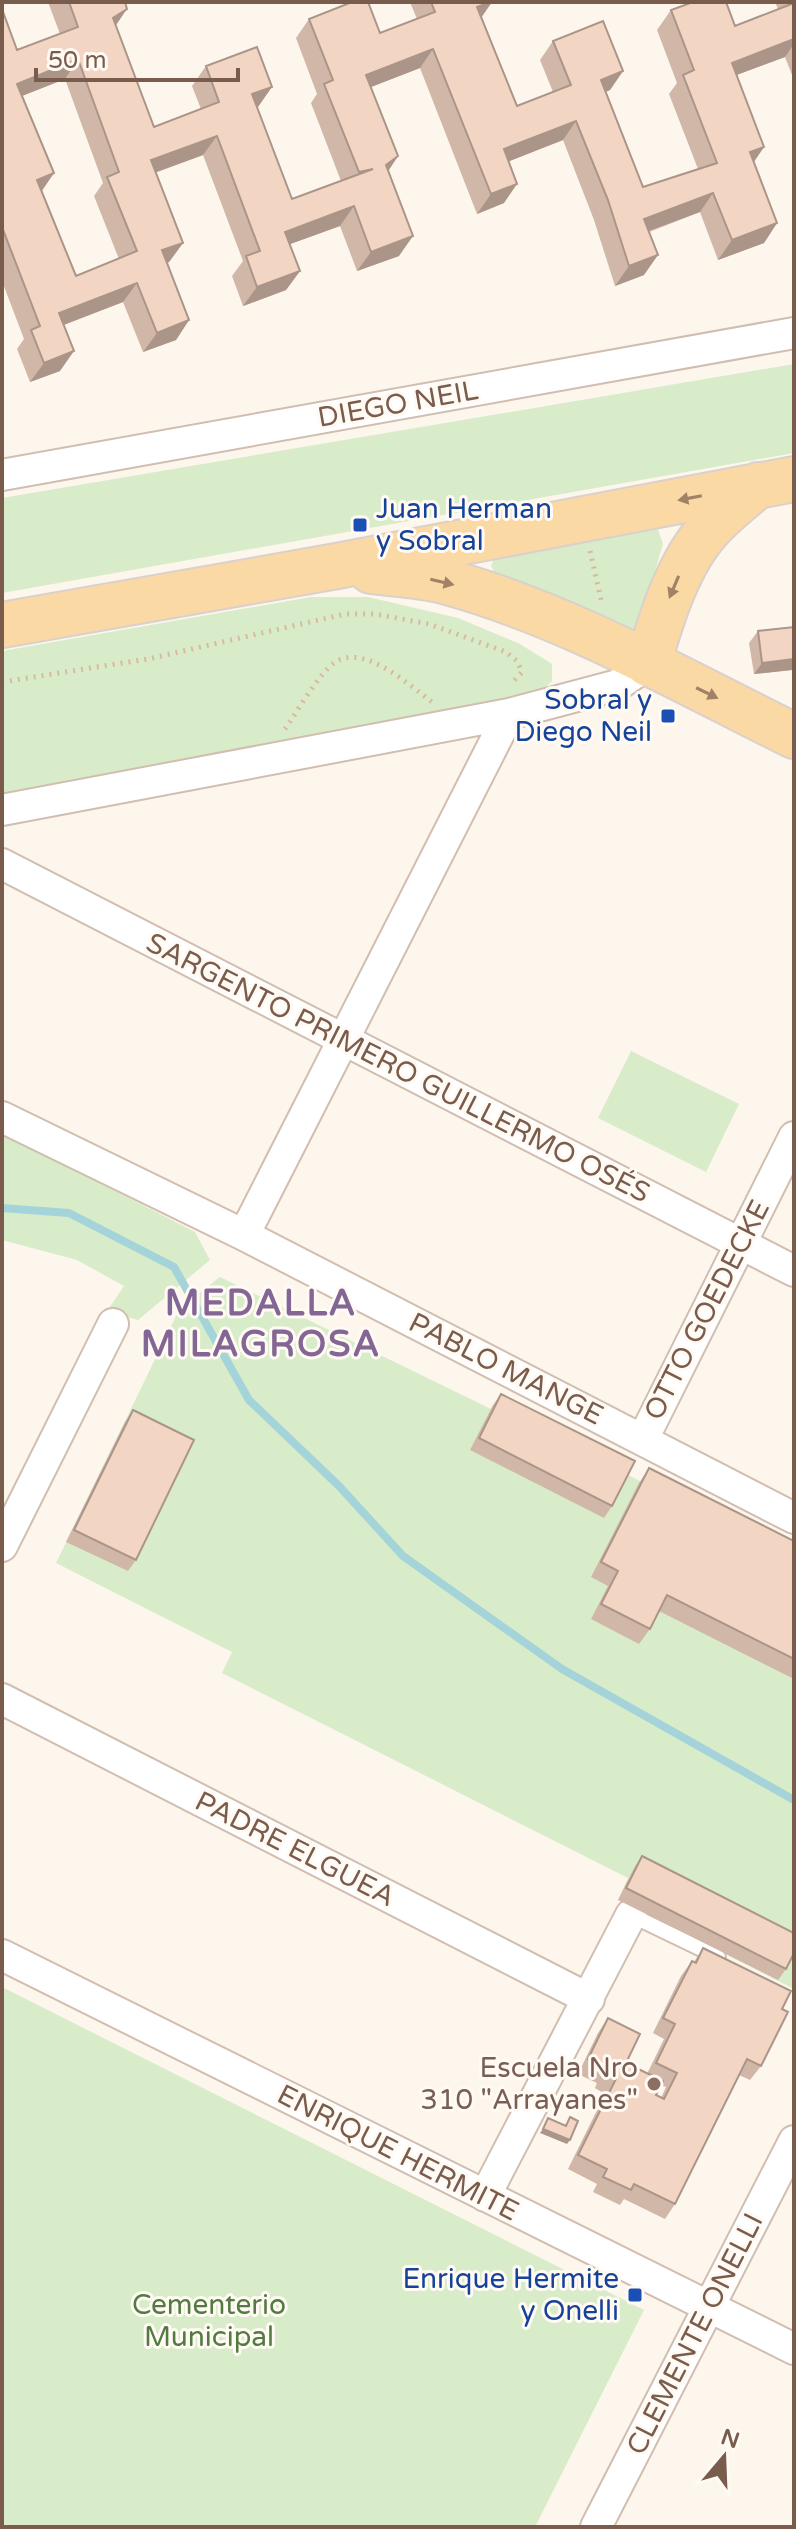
<svg xmlns="http://www.w3.org/2000/svg" width="796" height="2529" viewBox="0 0 796 2529" font-family="'Varela Round',sans-serif">
  <style>
    .green { fill: #d8ecc9 }
    .lines { fill: none; stroke-linecap: round; stroke-linejoin: round }
    .stream { stroke: #a5d3da; stroke-width: 8 }
    .lane-casing { stroke: #d1beb0; stroke-width: 18 }
    .street-casing { stroke: #d1beb0; stroke-width: 34 }
    .primary-casing { stroke: #dad1cd; stroke-width: 48 }
    .path { stroke: #d9b8a5; stroke-width: 5; stroke-dasharray: 2 6; stroke-linecap: butt }
    .lane { stroke: #fff; stroke-width: 14 }
    .street { stroke: #fff; stroke-width: 30 }
    .primary { stroke: #fbd9a5; stroke-width: 44 }
    .wall { fill: #d1b7a8; fill-rule: evenodd }
    .shaded-wall { fill: #aa9588 }
    .building { fill: #f3d5c3; stroke: #aa9588; stroke-width: 2; fill-rule: evenodd }
    .oneway { fill: #a18267 }
    .transit-dot { fill: #1a4fb4; stroke: #fffaf3; stroke-width: 3 }
    .education-dot { fill: #8d6e63; stroke: #fffaf3; stroke-width: 3 }
    .labels { text-anchor: middle; dominant-baseline: central; stroke-width: 6; stroke-linejoin: round; paint-order: stroke }
    .street-label { font-size: 28px; fill: #7a5c4d; stroke: #fffaf3 }
    .transit-label { font-size: 28px; fill: #164399; stroke: #fffaf3; text-anchor: end }
    .education-label { font-size: 28px; fill: #785e54; stroke: #fffaf3; text-anchor: end }
    .park-label { font-size: 28px; fill: #537a41; stroke: #fffaf3 }
    .district-label { font-size: 36px; font-weight: bold; letter-spacing: 2px; fill: #846695; stroke: #fffaf3 }
  </style>
  <rect width="100%" height="100%" fill="#fdf6ec"/>
  <path class="green" d="M794 364V453L2 593V498Z
    M657 527 663 544 639 625 633 635 497 577 491 566 497 552Z
    M311 597H368L458 618 520 644 552 664V681L539 694 2 794V651Z
    M631 1051 739 1104 706 1172 598 1118Z
    M2 1133 195 1232 210 1260 138 1320 107 1311 124 1286 77 1260 2 1240Z
    M220 1277 491 1409 493 1405 794 1561V1989L618 1900 628 1878 222 1673 232 1652 56 1563 180 1308Z
    M2 1987 644 2310 535 2527H2Z"/>
  <g class="lines">
    <path class="stream" d="M2 1208 69 1213 174 1267 249 1400 339 1486 403 1556 562 1669 794 1800"/>
    <defs>
      <path id="lane" d="M631 1915 718 1957"/>
      <path id="street" d="M2 475 794 333
        M2 810 509 714 618 685 648 664
        M2 864 794 1271
        M2 1117 244 1235 794 1518
        M244 1235 509 714
        M643 1439 794 1137
        M2 1546 113 1324
        M2 1699 589 1999
        M2 1955 794 2349
        M485 2196 631 1915
        M596 2527 794 2141"/>
      <path id="primary" d="M371 571C395 574 421 575 444 581 565 614 681 680 794 736
        M2 625 337 566 794 479
        M648 664C661 619 678 562 711 527 725 512 742 499 758 485"/>
    </defs>
    <use href="#lane" class="lane-casing"/>
    <use href="#street" class="street-casing"/>
    <use href="#primary" class="primary-casing"/>
    <path class="path" d="M590 551 602 604
      M2 682 148 659 345 614H375L429 624 506 652 517 661 522 672 511 684
      M285 729C297 712 318 675 334 663 363 642 409 685 432 702"/>
    <use href="#lane" class="lane"/>
    <use href="#street" class="street"/>
    <use href="#primary" class="primary"/>
  </g>
  <path class="wall" d="M48 2H125L116 25 154 127 201 109 192 86 206 66 257 107 292 199 341 181 311 103 317 94 296 38 309 19 380 33 417 19 410 2H492L482 17 517 106 553 92 540 60 553 41 623 71 610 90 606 92 643 187 698 169 669 94 677 83 657 30 671 10 735 26 778 9 775 2H794V80L785 57 736 75 764 147 754 162 777 223 764 243 718 260 700 212 649 232 644 275 615 286 594 220 563 140 509 161 504 203 477 214 420 68 371 87 398 156 388 171 399 256 357 271 340 226 290 244 300 271 286 290 243 306 232 276 243 261 203 155 155 173 183 243 169 262 167 263 189 320 176 340 143 352 123 302 64 325 60 371 30 382 17 349 24 339 2 281V9L17 50 60 34ZM65 79 103 183 94 196 119 259 76 276 42 191 54 173 22 96Z
    M794 627V679L792 670 754 674 749 643 758 631Z
    M501 1394 612 1506 604 1518 470 1450 493 1405Z
    M133 1410 136 1560 128 1571 66 1542 125 1422Z
    M649 1468 794 1541V1679L659 1611 650 1629 639 1644 591 1619 608 1586 591 1577 639 1483Z
    M642 1856 786 1969 778 1980 618 1900 634 1868Z
    M703 1948 782 2009 761 2066 750 2080 739 2075 675 2204 665 2219 624 2199 620 2205 593 2192 597 2184 568 2169 605 2094 595 2088 597 2083 578 2074 598 2033 608 2018 626 2063 647 2074 664 2039 653 2033 681 1976 692 1961 694 1962ZM661 2085 666 2087 661 2098 656 2095Z"/>
  <path class="shaded-wall" d="M490 2H492L479 20 477 7Z
    M127 9 114 28 113 18Z
    M794 39V44L785 57 718 82 732 63Z
    M433 49 420 68 353 94 366 75Z
    M78 59 65 79 4 103 17 84Z
    M623 71 610 90 587 99 601 80Z
    M272 87 258 107 239 113 252 94Z
    M576 121 563 140 490 169 504 149Z
    M217 136 203 155 137 179 151 160Z
    M764 147 750 167V152Z
    M398 156 385 176 386 165Z
    M54 173 40 193 37 180Z
    M517 184 504 203 477 214 491 194Z
    M713 193 700 212 630 238 644 219Z
    M354 206 340 226 271 251 285 232Z
    M777 223 764 243 718 260 732 240Z
    M413 236 399 256 357 271 371 252Z
    M183 243 169 262 148 270 162 250Z
    M658 255 644 275 615 286 629 266Z
    M300 271 286 290 243 306 257 287Z
    M137 283 123 302 45 332 59 313Z
    M189 320 176 340 143 352 157 333Z
    M74 351 60 371 30 382 44 363Z
    M794 659V667L792 670 754 674 762 663Z
    M543 2129 570 2140 567 2144 540 2133Z"/>
  <path class="building" d="M69 2H125L127 9 113 18 154 127 219 102 206 66 257 47 272 87 252 94 292 199 373 169 359 172 324 84 333 80 309 19 352 2H368L380 33 435 12 431 2H490L477 7 517 106 571 85 553 41 603 21 623 71 601 80 643 187 717 163 683 75 694 70 671 10 693 2H726L735 26 794 3V39L732 63 764 147 750 152 777 223 732 240 713 193 644 219 658 255 629 266 608 200 576 121 504 149 517 184 491 194 433 49 366 75 398 156 386 165 413 236 371 252 354 206 285 232 300 271 257 287 246 256 260 251 217 136 151 160 183 243 162 250 189 320 157 333 137 283 59 313 74 351 44 363 31 330 40 326 2 227V9L17 50 78 27ZM78 59 119 172 107 177 137 251 76 276 37 180 54 173 17 84Z
    M794 627V659L762 663 758 631Z
    M501 1394 635 1461 612 1506 479 1438Z
    M133 1410 194 1440 136 1560 74 1530Z
    M649 1468 794 1541V1659L667 1595 650 1629 601 1604 618 1571 601 1562Z
    M642 1856 794 1933V1953L786 1969 626 1888Z
    M703 1948 791 1991 782 2009 788 2012 761 2066 747 2059 675 2204 634 2184 631 2190 603 2177 607 2169 578 2155 616 2079 605 2073 607 2068 588 2059 608 2018 640 2034 626 2063 663 2081 656 2095 664 2099 677 2073 656 2063 675 2024 663 2018 692 1961 696 1963Z
    M570 2117 578 2121 570 2140 543 2129 548 2118 566 2126Z"/>
  <defs><path id="oneway-solid" d="M-6-.8H1V-3.2L6.5 0L1 3.2V.8H-6Z" transform="scale(2)"/></defs>
  <g class="oneway">
    <use href="#oneway-solid" transform="translate(690 498) rotate(169)"/>
    <use href="#oneway-solid" transform="translate(442 582) rotate(13)"/>
    <use href="#oneway-solid" transform="translate(674 587) rotate(113)"/>
    <use href="#oneway-solid" transform="translate(707 693) rotate(26)"/>
  </g>
  <g class="transit-dot">
    <rect x="352" y="517" width="16" height="16" rx="4"/>
    <rect x="660" y="708" width="16" height="16" rx="4"/>
    <rect x="627" y="2287" width="16" height="16" rx="4"/>
  </g>
  <circle class="education-dot" cx="654" cy="2084" r="8"/>
  <g class="labels">
    <g class="street-label">
      <text transform="translate(398 404) rotate(-10)">DIEGO NEIL</text>
      <text transform="translate(398 1068) rotate(27)">SARGENTO PRIMERO GUILLERMO OSÉS</text>
      <text transform="translate(707 1310) rotate(-63)">OTTO GOEDECKE</text>
      <text transform="translate(506 1369) rotate(27)">PABLO MANGE</text>
      <text transform="translate(295 1849) rotate(27)">PADRE ELGUEA</text>
      <text transform="translate(398 2153) rotate(27)">ENRIQUE HERMITE</text>
      <text transform="translate(695 2334) rotate(-63)">CLEMENTE ONELLI</text>
    </g>
    <g class="transit-label">
      <text x="376" y="509" text-anchor="start">Juan Herman<tspan x="376" dy="32">y Sobral</tspan></text>
      <text x="652" y="700">Sobral y<tspan x="652" dy="32">Diego Neil</tspan></text>
      <text x="619" y="2279">Enrique Hermite<tspan x="619" dy="32">y Onelli</tspan></text>
    </g>
    <g class="education-label">
      <text x="638" y="2068">Escuela Nro<tspan x="638" dy="32">310 "Arrayanes"</tspan></text>
    </g>
    <g class="park-label">
      <text x="209" y="2305">Cementerio<tspan x="209" dy="32">Municipal</tspan></text>
    </g>
    <g class="district-label">
      <text x="261" y="1303">MEDALLA<tspan x="261" dy="41">MILAGROSA</tspan></text>
    </g>
  </g>
  <rect width="796" height="2529" fill="none" stroke="#7a5c4d" stroke-width="8"/>
  <g transform="translate(724 2457) rotate(19)" stroke="#fffaf3" stroke-width="6" paint-order="stroke">
  <path d="M0-6L14 30L0 20L-14 30Z" fill="#7a5c4d"/>
  <text y="-12" font-size="22" font-weight="bold" text-anchor="middle" fill="#7a5c4d">N</text>
  </g>
  <path d="M36 68v12h202v-12" fill="none" stroke="#7a5c4d" stroke-width="4"/>
  <text x="48" y="68" font-size="24" fill="#7a5c4d" stroke="#fffaf3" stroke-width="6" paint-order="stroke">50 m</text>
</svg>
